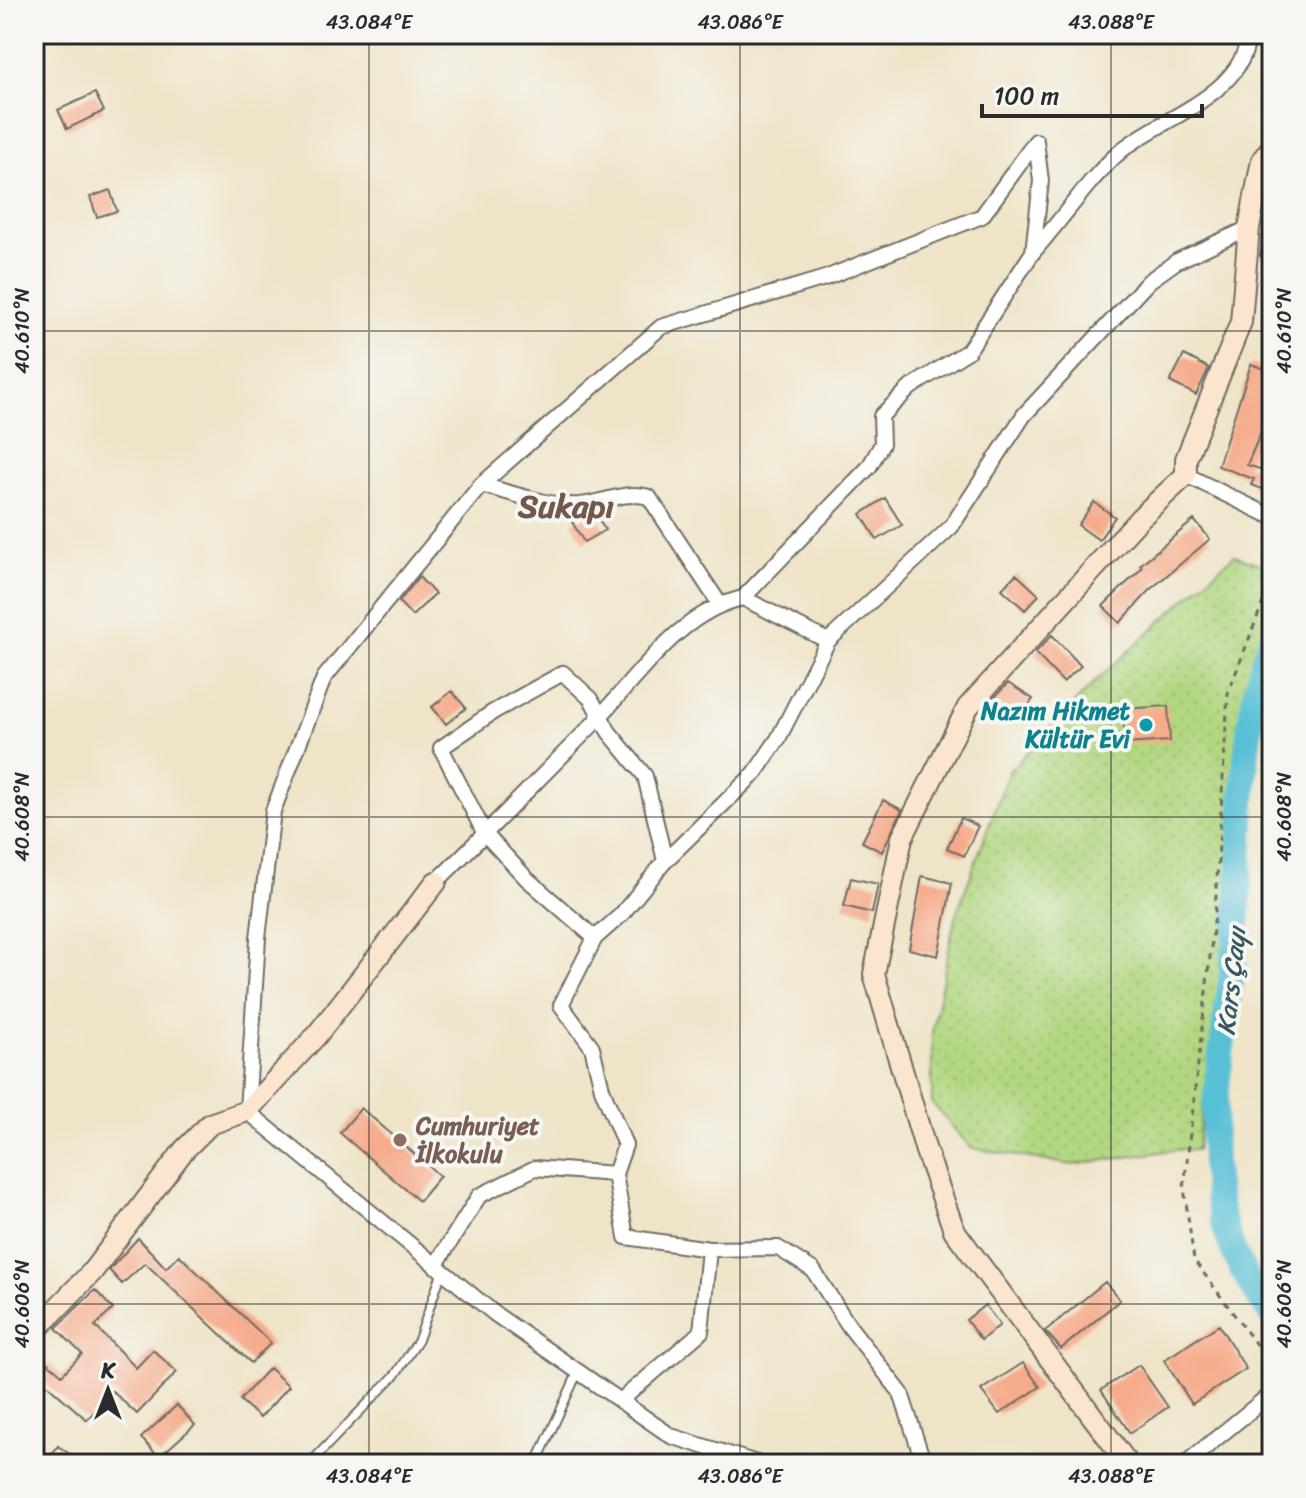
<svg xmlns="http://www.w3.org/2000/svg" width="1306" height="1498" viewBox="0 0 1306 1498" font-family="Sriracha,sans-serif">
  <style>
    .grass { fill: url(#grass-dots); stroke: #6e8156; stroke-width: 2 }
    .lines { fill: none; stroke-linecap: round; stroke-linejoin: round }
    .river { stroke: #58c0d5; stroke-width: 26 }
    .building { fill: #f6ac8c }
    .lane-casing { stroke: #706c62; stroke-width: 11 }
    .street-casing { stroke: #706c62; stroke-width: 18 }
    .secondary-casing { stroke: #706c62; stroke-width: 24 }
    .path { stroke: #706c62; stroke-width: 3; stroke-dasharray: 6 6; stroke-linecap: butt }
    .lane { stroke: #fff; stroke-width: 7 }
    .street { stroke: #fff; stroke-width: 14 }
    .secondary { stroke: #fbe5cf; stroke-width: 20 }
    .ticks { fill: none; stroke: #2b2b2b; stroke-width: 2; stroke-opacity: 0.45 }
    .culture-dot { fill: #0f9aa8; stroke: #f6f6f2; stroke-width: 3 }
    .education-dot { fill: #8d6e63; stroke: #f6f6f2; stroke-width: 3 }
    .labels { text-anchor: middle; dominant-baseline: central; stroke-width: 8; stroke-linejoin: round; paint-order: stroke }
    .culture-label { font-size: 24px; font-weight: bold; fill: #0d838f; stroke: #f6f6f2; text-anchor: end }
    .education-label { font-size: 24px; font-weight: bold; fill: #785e54; stroke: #f6f6f2; text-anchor: start }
    .water-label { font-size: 26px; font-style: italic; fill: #38585e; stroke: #f6f6f2 }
    .district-label { font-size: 32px; font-weight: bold; fill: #72584d; stroke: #f6f6f2 }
    .neatline { fill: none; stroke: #2b2b2b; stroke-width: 3 }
    .ticks-label { font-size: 20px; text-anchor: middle; fill: #2b2b2b }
  </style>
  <defs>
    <pattern id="grass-dots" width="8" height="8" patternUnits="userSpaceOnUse" patternTransform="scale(2)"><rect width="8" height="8" fill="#b2d781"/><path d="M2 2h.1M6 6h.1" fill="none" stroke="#99b970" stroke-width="1.8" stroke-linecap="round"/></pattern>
  </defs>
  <rect width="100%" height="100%" fill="#f6f6f2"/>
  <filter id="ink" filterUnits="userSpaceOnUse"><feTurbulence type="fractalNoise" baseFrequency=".0125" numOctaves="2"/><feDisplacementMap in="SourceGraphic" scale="16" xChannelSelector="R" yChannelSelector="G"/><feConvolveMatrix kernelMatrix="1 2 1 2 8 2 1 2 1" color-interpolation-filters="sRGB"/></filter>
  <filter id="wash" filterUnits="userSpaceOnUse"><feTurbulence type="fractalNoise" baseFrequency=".006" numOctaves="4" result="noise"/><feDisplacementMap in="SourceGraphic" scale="32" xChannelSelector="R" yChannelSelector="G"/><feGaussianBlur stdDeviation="1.8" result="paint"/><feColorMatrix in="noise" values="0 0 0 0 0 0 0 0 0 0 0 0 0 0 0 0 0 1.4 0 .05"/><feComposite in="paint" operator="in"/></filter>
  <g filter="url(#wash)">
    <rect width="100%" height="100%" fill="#efe4c8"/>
    <path class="grass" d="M1234 555 1272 568V607L1257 644 1238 730 1227 921 1197 1150H1174L1072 1165 971 1148 932 1103V1033L955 918 1009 771 1098 679Z"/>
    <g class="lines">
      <path class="river" d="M1272 637C1237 723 1244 846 1236 939 1229 1014 1206 1114 1216 1187 1222 1233 1242 1278 1272 1314"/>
    </g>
    <g id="blocks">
      <path class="building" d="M95 93 104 111 67 129 58 110Z
        M110 190 117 211 97 217 90 197Z
        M1268 208 1272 209V260L1260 256Z
        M1184 355 1209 368 1196 395 1170 382Z
        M1251 364 1272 372V406L1247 465 1272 473V492L1251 485 1254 479 1218 466Z
        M885 498 902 525 877 540 861 514Z
        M1094 502 1115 517 1099 540 1078 525Z
        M595 513 605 530 584 542 572 522Z
        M1194 520 1210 539 1152 588 1120 623 1103 606 1142 568 1140 565Z
        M1016 574 1039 595 1025 610 1002 589Z
        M419 577 435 594 412 616 399 602Z
        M1052 635 1081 666 1063 682 1035 653Z
        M1008 683 1033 699 1019 719 991 701Z
        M452 691 466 708 446 724 432 707Z
        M1168 706 1170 741 1125 744 1123 709Z
        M883 800 902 810 882 852 862 842Z
        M961 818 978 826 964 856 947 848Z
        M922 876 952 883 938 956 909 949Z
        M851 878 878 884 872 913 844 906Z
        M361 1108 440 1176 419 1201 340 1133Z
        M138 1238 166 1268 179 1255 271 1343 251 1363 145 1263 122 1284 109 1270Z
        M1105 1282 1120 1300 1061 1349 1045 1331Z
        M95 1290 113 1309 95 1326 136 1368 153 1350 177 1372 137 1414 112 1391 87 1420 34 1373 44 1360 62 1375 82 1354 56 1328Z
        M985 1305 1000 1325 981 1340 966 1320Z
        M1219 1325 1246 1369 1192 1404 1164 1360Z
        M1023 1363 1040 1387 999 1414 981 1390Z
        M1139 1365 1168 1407 1130 1433 1101 1390Z
        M269 1368 289 1386 260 1418 240 1400Z
        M177 1405 195 1425 159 1457 141 1438Z
        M58 1446 84 1464H45Z"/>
    </g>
  </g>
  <g filter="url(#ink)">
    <use href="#blocks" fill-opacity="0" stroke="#706c62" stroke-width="2"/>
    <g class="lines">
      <defs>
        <path id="lane" d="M309 1464 395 1375 418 1341 442 1272
          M536 1464 578 1372"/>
        <path id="street" d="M1186 475 1272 517
          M481 485C513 493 548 507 580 505 604 503 625 490 649 497L719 603
          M743 598 828 641
          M436 882C488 831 540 778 591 726 636 680 678 612 743 598L869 467 882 444 881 416 911 387 968 351 1033 252
          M595 938 527 879 485 834 441 748 493 712 563 673 591 699 609 732 645 776 665 861
          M435 1266 479 1196 535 1168 615 1174
          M620 1401 701 1332 709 1249
          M760 1464 671 1436 495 1314 247 1111 258 938 273 811 324 678 481 485 661 327 825 278 982 216 1036 141 1041 181 1033 252C1061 221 1090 177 1122 150 1159 119 1246 94 1248 34
          M924 1464 901 1393 849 1326 813 1270 778 1248 709 1249 626 1237 615 1174 625 1145 602 1089 592 1047 561 1005 595 938 621 915 665 861 755 773 778 739 828 641 951 527 1024 415 1149 281 1177 261 1249 228
          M1185 1464 1272 1393"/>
        <path id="secondary" d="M34 1332 92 1272 184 1150 210 1124 247 1111 316 1036 436 882
          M1128 1464 954 1230 926 1151 874 974 902 838 968 707 1140 518 1186 475V459L1241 322 1249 228 1262 160 1272 147"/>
      </defs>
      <use href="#lane" class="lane-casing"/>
      <use href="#street" class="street-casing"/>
      <use href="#secondary" class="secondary-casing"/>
      <path class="path" d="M1272 579 1228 693 1215 912 1184 1188 1194 1260 1272 1366"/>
      <use href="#lane" class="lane"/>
      <use href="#street" class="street"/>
      <use href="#secondary" class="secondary"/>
    </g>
  </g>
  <path class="ticks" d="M369 34V1464M740 34V1464M1111 34V1464M34 331H1272M34 817H1272M34 1304H1272"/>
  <circle class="culture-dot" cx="1146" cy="725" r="8"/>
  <circle class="education-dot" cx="400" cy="1140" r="8"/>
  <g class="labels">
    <g class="culture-label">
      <text x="1130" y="711">Nazım Hikmet<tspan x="1130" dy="28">Kültür Evi</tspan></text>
    </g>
    <g class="education-label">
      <text x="416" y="1126">Cumhuriyet<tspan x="416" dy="28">İlkokulu</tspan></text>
    </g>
    <g class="water-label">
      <text transform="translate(1231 981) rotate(-84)">Kars Çayı</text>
    </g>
    <g class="district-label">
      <text x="566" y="506">Sukapı</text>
    </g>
  </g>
  <rect width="1306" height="1498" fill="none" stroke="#f6f6f2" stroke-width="88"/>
  <g transform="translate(108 1390)" stroke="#f6f6f2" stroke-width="6" paint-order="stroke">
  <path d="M0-6L14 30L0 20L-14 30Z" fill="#2b2b2b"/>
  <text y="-12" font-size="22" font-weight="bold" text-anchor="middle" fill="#2b2b2b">K</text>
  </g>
  <path d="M982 104v12h220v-12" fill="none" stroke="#2b2b2b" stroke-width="4"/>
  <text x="994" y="104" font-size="24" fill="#2b2b2b" stroke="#f6f6f2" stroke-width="6" paint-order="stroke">100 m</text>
  <rect x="44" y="44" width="1218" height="1410" class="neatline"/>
  <g class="ticks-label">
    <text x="369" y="29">43.084°E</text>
    <text x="740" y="29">43.086°E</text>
    <text x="1111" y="29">43.088°E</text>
    <text transform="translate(22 331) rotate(-90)" y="7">40.610°N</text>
    <text transform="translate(1284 331) rotate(-90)" y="7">40.610°N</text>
    <text transform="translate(22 817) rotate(-90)" y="7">40.608°N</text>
    <text transform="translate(1284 817) rotate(-90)" y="7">40.608°N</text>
    <text transform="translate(22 1304) rotate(-90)" y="7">40.606°N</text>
    <text transform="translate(1284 1304) rotate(-90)" y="7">40.606°N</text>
    <text x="369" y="1483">43.084°E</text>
    <text x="740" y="1483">43.086°E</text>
    <text x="1111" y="1483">43.088°E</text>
  </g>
</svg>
